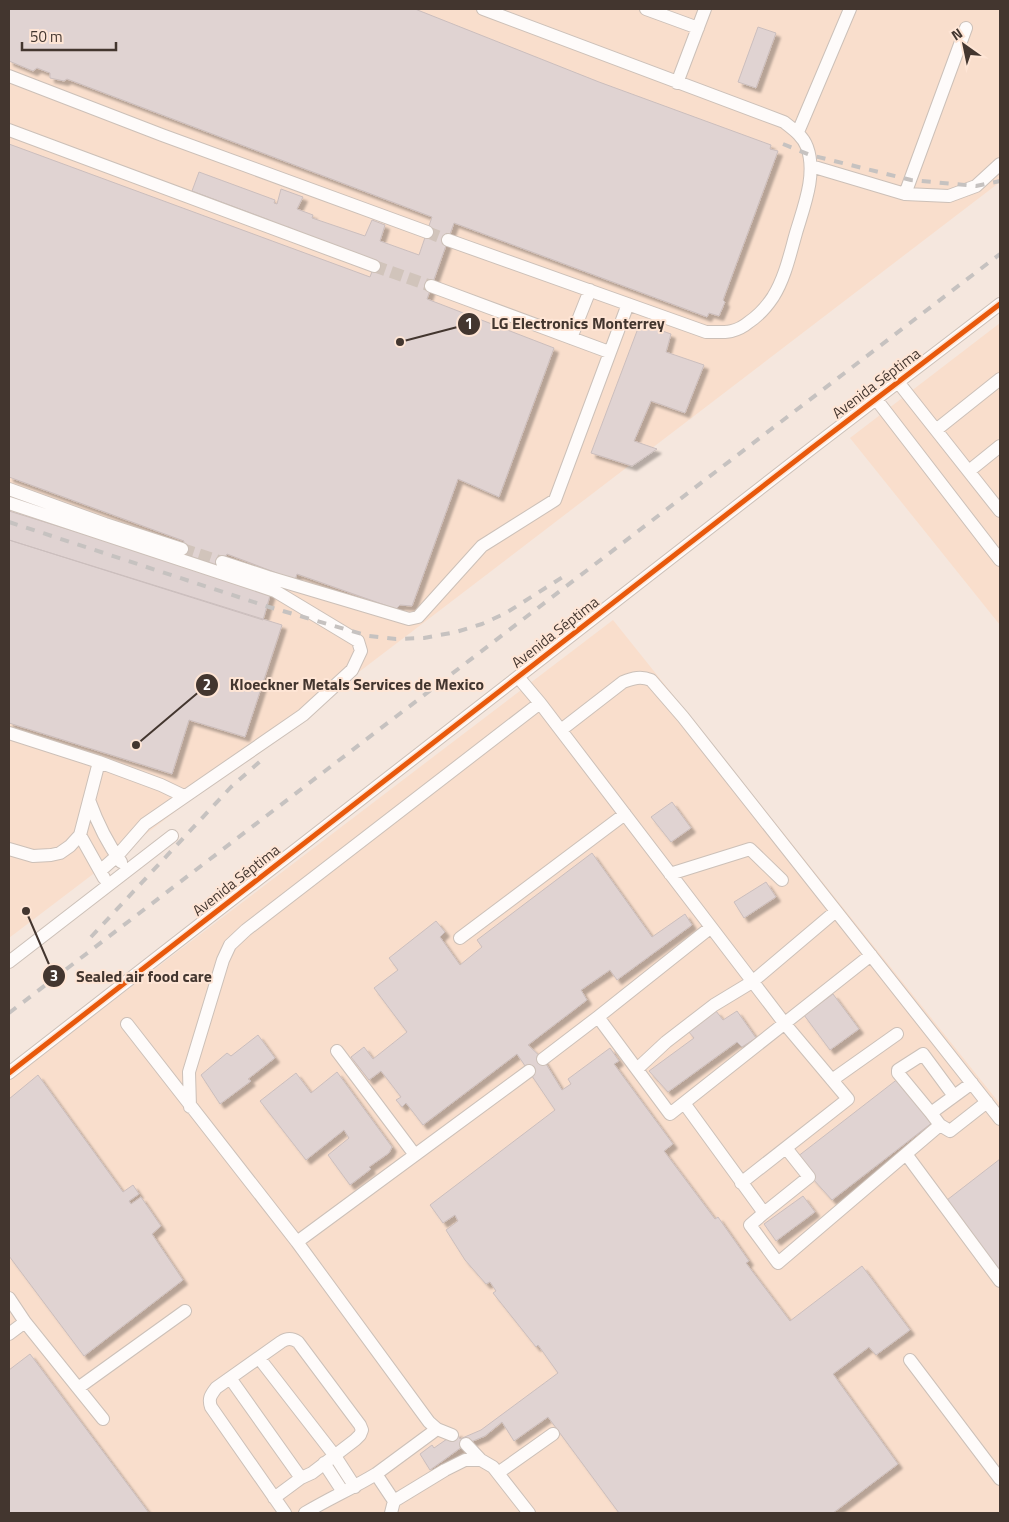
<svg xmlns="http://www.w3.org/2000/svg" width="1009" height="1522" viewBox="0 0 1009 1522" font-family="'Titillium Web',sans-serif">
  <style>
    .built { fill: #f9decc }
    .building { fill: #e0d3d2; stroke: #cbbebd; filter: url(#shadow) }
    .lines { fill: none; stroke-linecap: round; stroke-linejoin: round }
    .minor-tunnel { stroke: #d1c4bb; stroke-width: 12; stroke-dasharray: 12 6; stroke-linecap: butt }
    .minor-casing { stroke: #ccc0b8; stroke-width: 14 }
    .minor { stroke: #fefbfa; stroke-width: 12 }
    .rail { stroke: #c6c2c0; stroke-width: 4; stroke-dasharray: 9 9; stroke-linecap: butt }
    .cycleway-casing { stroke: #fee5d5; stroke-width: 8 }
    .cycleway { stroke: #e8590c; stroke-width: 5 }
    .labels { text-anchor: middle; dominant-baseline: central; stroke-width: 4; stroke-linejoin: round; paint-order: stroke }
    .street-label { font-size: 15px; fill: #43362f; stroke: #fee5d5 }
    .leader { fill: none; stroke: #43362f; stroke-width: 2 }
    .callout-dot { fill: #43362f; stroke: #fee5d5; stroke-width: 2 }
    .mark-label { font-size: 15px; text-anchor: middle; font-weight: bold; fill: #fff }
    .callout-label { font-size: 16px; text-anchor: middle; font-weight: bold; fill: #43362f; stroke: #fee5d5; stroke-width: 4; stroke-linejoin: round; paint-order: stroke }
  </style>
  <defs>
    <filter id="shadow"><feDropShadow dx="4.5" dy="4.5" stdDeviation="1" flood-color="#0004"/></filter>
  </defs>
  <rect width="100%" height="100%" fill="#f5e7de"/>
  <path class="built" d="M9 9H1000V182L418 627 9 938Z
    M1000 323V625L850 438Z
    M613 620 1000 1104V1513H9V1080Z"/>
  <path class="building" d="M9 9H415L599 82 771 145 770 149 778 151 723 300 725 302 719 316 709 313 707 317 454 223 427 299 554 348 499 497 458 479 412 606 400 605 396 609 297 574 295 580 227 554 219 567 180 555 184 541 9 477V144L370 277 374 266 288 227 285 229 268 223 269 220 192 191 199 172 275 200 274 203 277 204 281 189 303 197 297 209 313 215 312 218 365 236 372 220 385 225 380 241 419 255 432 217 67 79 64 81 50 78V73L37 68 33 71 9 61Z
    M758 27 776 33 756 88 738 82Z
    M640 323 671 334 666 352 704 365 685 413 651 401 634 441 657 449 632 466 591 453Z
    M9 511 271 592 263 620 9 540Z
    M9 540 282 625 245 737 189 720 172 774 9 723Z
    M672 802 691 828 671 842 651 817Z
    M592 853 652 937 685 914 692 925 617 980 610 970 581 990 587 1000 528 1045 543 1059 562 1090 571 1084 568 1079 610 1048 619 1061 614 1064 673 1144 664 1151 715 1219 718 1217 749 1261 746 1263 790 1321 862 1266 910 1330 876 1355 869 1347 833 1374 898 1464 833 1513H619L548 1417 514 1441 502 1422 485 1436 466 1444 430 1470 420 1454 432 1445 434 1448 457 1432 460 1439 481 1430 558 1373 538 1345 536 1347 493 1293 496 1291 490 1282 486 1284 465 1260 446 1230 458 1221 455 1215 443 1223 430 1205 555 1110 517 1054 423 1125 406 1103 402 1107 396 1100 401 1097 381 1071 369 1080 351 1057 364 1047 373 1059 407 1032 374 988 398 970 389 958 436 921 445 932 440 937 460 965 482 947 477 940Z
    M766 882 776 897 744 918 734 902Z
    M833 994 859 1029 830 1050 804 1015Z
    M716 1011 723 1020 737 1011 756 1038 742 1047 737 1042 668 1092 649 1071 694 1038 688 1031Z
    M258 1035 275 1058 248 1079 251 1081 220 1104 201 1075 227 1053 231 1056Z
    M337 1072 392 1147 389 1153 369 1167 371 1169 350 1185 328 1155 349 1138 344 1130 306 1160 260 1101 296 1073 311 1093Z
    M38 1075 123 1192 133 1185 139 1194 129 1201 131 1204 141 1197 161 1226 152 1234 183 1280 84 1356 9 1256V1099Z
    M899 1078 933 1122 832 1200 813 1179 797 1157Z
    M1000 1159V1276L947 1200Z
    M803 1196 815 1212 776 1241 764 1224Z
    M30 1354 149 1513H9V1370Z"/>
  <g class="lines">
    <path class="minor-tunnel" d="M427 232 448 240
      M374 266 431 286
      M182 549 222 562"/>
    <defs>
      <path id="minor" d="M646 9 698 28
        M9 76 162 135 427 232
        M677 83 705 9
        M9 130 374 266
        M798 132 850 9
        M811 166 905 194 949 196 976 186 1000 164
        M905 194 966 28
        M448 240 706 332C723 332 735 334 749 322 758 316 767 306 773 297 785 278 790 254 796 233 804 206 817 174 807 147 803 136 793 129 784 122L483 9
        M431 286 609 352
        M571 338 590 290
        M898 382 1000 511
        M876 399 1000 560
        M936 430 1000 379
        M969 471 1000 446
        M9 489 105 524 182 549
        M9 503 275 591 358 641 361 651 352 670 303 715 145 824 117 856 100 871
        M222 562 268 577 409 619 418 617 482 546 555 500 628 304
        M518 677 540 703 785 1024 848 1099 741 1183
        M561 730 623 682C633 678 641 676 651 680L683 717 1000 1119
        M9 733 99 762
        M89 800C97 822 107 843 121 862
        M80 835 104 878
        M9 849 33 856 51 855 60 853 70 846 80 835 99 762 161 785 184 796
        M670 874 750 849 782 880
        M460 938 625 814
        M9 962 172 836
        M598 1017 670 1114 871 955
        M127 1024 297 1242 429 1422 437 1429 376 1474
        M337 1051 415 1155
        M543 1059 598 1017 710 928
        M637 1069 666 1042 714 1005 752 982 836 911
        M9 1073 812 448 1000 304
        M832 1080 897 1034
        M972 1083 931 1113 940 1125 950 1131 987 1102
        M684 1103 764 1213 750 1225 778 1263 940 1125
        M190 1107 189 1072 223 960 230 945 246 930 540 703
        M931 1113 898 1073V1070L923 1054 954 1096
        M906 1154 1000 1281
        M764 1213 809 1177 786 1148
        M297 1242 529 1071
        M9 1298 25 1322
        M9 1334 25 1322 78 1388 185 1311
        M259 1358 335 1456 355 1487
        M910 1360 1000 1479
        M230 1378 301 1478 312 1473 355 1440 360 1435 362 1430 360 1425 298 1342C292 1338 287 1338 281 1342L216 1388C211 1395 208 1398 211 1407L285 1513
        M78 1388 103 1419
        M437 1429 452 1435
        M466 1444 481 1460
        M324 1463 343 1492
        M498 1473 553 1434
        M274 1498 301 1478
        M394 1501 445 1470 465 1460H481L493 1467 529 1513
        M305 1513C328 1499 353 1488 376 1474L394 1501 391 1513"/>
    </defs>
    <use href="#minor" class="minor-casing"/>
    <use href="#minor" class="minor"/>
    <path class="rail" d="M783 144 810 155 911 180 976 186 1000 181
      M9 522 269 607 369 636 396 639 424 638 456 632 482 624 506 613 569 573
      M91 937 231 787 265 757
      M9 1013 1000 254"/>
    <defs>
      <path id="cycleway" d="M9 1073 812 448 1000 304"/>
    </defs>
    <use href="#cycleway" class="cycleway-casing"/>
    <use href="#cycleway" class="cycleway"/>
  </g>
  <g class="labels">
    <g class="street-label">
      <text transform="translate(876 383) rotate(-37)">Avenida Séptima</text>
      <text transform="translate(555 632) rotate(-38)">Avenida Séptima</text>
      <text transform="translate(236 880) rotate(-38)">Avenida Séptima</text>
    </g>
  </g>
  <path class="leader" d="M400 342L469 324M136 745L207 685M26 911L54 976"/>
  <g class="callout-dot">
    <circle cx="400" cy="342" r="5"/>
    <circle cx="136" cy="745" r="5"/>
    <circle cx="26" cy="911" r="5"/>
    <circle cx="469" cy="324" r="12"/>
    <circle cx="207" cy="685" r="12"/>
    <circle cx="54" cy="976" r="12"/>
  </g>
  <g class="mark-label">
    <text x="469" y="329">1</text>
    <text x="207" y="690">2</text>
    <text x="54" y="981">3</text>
  </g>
  <g class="callout-label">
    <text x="578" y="329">LG Electronics Monterrey</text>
    <text x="357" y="690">Kloeckner Metals Services de Mexico</text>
    <text x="144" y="982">Sealed air food care</text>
  </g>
  <rect width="1009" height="1522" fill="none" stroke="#43362f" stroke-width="20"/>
  <g transform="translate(964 45) rotate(327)" stroke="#fee5d5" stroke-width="4" paint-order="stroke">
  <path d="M0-4L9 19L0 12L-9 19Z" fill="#43362f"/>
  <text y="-8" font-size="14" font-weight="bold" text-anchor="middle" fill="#43362f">N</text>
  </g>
  <path d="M22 42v8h94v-8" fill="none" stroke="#43362f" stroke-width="2.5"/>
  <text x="30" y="42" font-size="15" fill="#43362f" stroke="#fee5d5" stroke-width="4" paint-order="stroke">50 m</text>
</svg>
